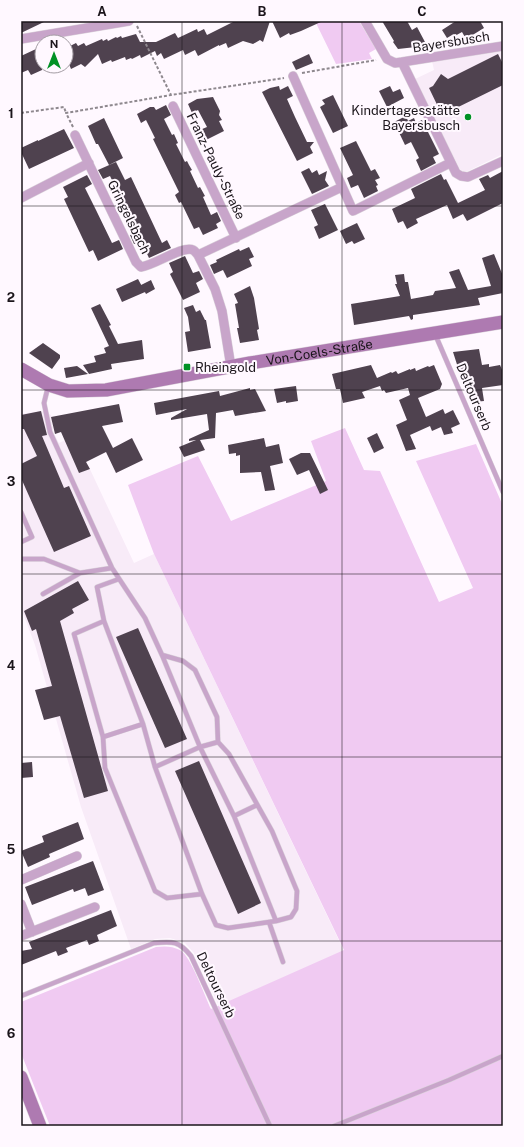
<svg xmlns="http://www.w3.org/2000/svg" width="524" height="1147" viewBox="0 0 524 1147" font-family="'Public Sans',sans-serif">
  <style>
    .built { fill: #f8ebf8 }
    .green { fill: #f0caf2 }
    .building { fill: #4f424f }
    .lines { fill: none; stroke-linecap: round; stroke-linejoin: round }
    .service-casing { stroke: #dbd4db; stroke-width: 5.5 }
    .minor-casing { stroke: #dbd4db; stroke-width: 10 }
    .secondary-casing { stroke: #dbd4db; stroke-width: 14 }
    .path { stroke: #8e888e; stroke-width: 2; stroke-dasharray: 3 2; stroke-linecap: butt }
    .service { stroke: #c8a5ca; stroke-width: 4.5 }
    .minor { stroke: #c8a5ca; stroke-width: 9 }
    .secondary { stroke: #ae7ab1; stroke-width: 13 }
    .grid { fill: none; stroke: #1b151b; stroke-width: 1; stroke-opacity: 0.55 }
    .poi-dot { fill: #019125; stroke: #fff8ff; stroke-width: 1.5 }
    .labels { text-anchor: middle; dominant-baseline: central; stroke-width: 4; stroke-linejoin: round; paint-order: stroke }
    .street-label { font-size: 13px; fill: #1b151b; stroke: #fff8ff }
    .poi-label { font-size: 13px; fill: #1b151b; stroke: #fff8ff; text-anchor: end }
    .neatline { fill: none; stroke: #1b151b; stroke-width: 1.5 }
    .grid-label { font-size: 13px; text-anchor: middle; font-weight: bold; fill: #1b151b }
  </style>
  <rect width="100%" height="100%" fill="#fff8ff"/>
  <path class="built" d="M503 50V154L468 171H462L459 168 415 79 434 70 432 61Z
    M41 411 51 415 54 434 59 443 76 435 80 448 134 563 154 554 344 951 219 1006 194 953 185 943 170 938 155 939 131 949 81 807 35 645 21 608V414Z"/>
  <path class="green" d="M315 21H359L376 49 369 53 372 59 336 64Z
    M345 428 364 470 380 471 439 602 473 588 416 461 476 444 503 506V1126H50L21 1053V1002L156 947C165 946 172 946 180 950 191 956 205 997 211 1009L344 950 154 554 128 485 198 456 231 521 326 481 311 441Z"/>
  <path class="building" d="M21 21H46L21 33Z
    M235 21H270L263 42 260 40 253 44 243 41 228 48 226 43 219 46V45L198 56 195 50 185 55 183 50 164 59 161 53 157 56 155 51 141 58 140 55 132 59 131 58 126 60 125 57 112 62 111 60 102 64 98 54 85 67 81 64 71 69 69 64 66 65V48L76 43 78 46 84 43 86 46 102 39 103 41 107 39 108 41 116 37 117 38 121 36 122 38 136 34 140 42H156L175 33 178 38 197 29 198 32 204 29 207 35Z
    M272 21H323L301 31 290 35 289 33 280 38Z
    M382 21H407L412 30 417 27 425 42 416 47 398 49 393 42 394 41Z
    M456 21H480L484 28 466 39 462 32 453 37 452 35 447 38 442 30Z
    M36 49 37 52 42 50V70L31 75 28 70 21 73V56Z
    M309 54 313 63 296 70 292 62Z
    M498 54 503 64V85L442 115 429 88 433 86 441 74 448 79Z
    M279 86 280 90 288 86 293 96 287 99 295 117 307 142H314L310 147 313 153 297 161 262 92 270 88Z
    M390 86 393 92 400 89 404 98 387 107 379 91Z
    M333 95 348 126 333 133 320 107 325 104 322 100Z
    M213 97 220 111 219 115 222 120 219 121 224 131 200 143 195 132 207 127 198 110 192 113 188 104 197 99Z
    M166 105 171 115 164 119 172 135 174 134 178 143 176 144 185 162 187 161 189 165 192 170 190 171 198 188 200 187 205 196 203 197 211 215 217 212 221 221 216 224 218 228 203 235 199 227 194 229 181 202 179 203 175 195 179 192 153 139 155 138 146 120 141 123 137 114 150 107H154L156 110Z
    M406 116 408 121 414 118 416 123 422 120 439 154 433 157 436 163 421 171 416 160 419 158 411 142 405 145 394 122Z
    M104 118 123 158 109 165 98 144H96L88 126Z
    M64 129 74 148 29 169 21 152V148L38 140V141Z
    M356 141 371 171 375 169 380 178 375 180 378 185 376 186 378 191 364 198 358 185 351 188 347 178 353 175 340 148Z
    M116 162 125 180 131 177 162 243 167 240 171 248 149 258 141 241 134 244 130 235 137 232 129 215 110 176 103 179 98 170Z
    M309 168 312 173 317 170 319 175 327 171 325 180 329 186 312 194 301 172Z
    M503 171V203L467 221 463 214 453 219 447 205 416 219 418 223 407 229 403 221 398 223 392 209 415 198 411 189 441 174 444 180 446 179 458 203 485 190 479 179 488 175 490 178Z
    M87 175 92 184 85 188 96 210 112 243 119 240 123 249 98 261 93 250 89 252 64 199 68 197 63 187Z
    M325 204 338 230 319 239 314 227 318 225 311 210Z
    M357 223 365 239 354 244 352 241 346 244 340 231Z
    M249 247 254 257 249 259 252 266 227 278 223 270 214 274 210 265 217 262 216 260 239 249 240 251Z
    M494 254 503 276V293L478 298 480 305 413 315V319L411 320 409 316 354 325 351 304 400 296 395 284H397L395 275 404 274 405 282H408L411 299 433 295 435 291 456 288 449 272 459 269 468 290 491 286 482 258Z
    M185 256 193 273 199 271 203 279 196 283 200 292 183 300 170 274 173 272 169 263Z
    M138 279 145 292 122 302 116 289Z
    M151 280 155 289 146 294 141 285Z
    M250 286 254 298 259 329 257 330 259 340 240 343 237 328H239L235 304 238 303 234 294Z
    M100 304 111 325 109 326 118 344 142 340 144 359 111 364 112 369 89 374 83 365 96 362 94 356 106 353 104 348 109 346 91 308Z
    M193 305 196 312 200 310 205 320H206L211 348 188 352 185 332 190 331 188 317 184 308Z
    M43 343 60 355V358L52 369 29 353Z
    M479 349 482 365 489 364V367L500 365 503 372V385L482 388 484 401 474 402 470 376 461 377 453 352Z
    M371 365 377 378 391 372 392 373 396 371 398 374 410 369V370L415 368 416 371 428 366 429 367 434 365 442 384 440 389 418 398 426 417 443 409 445 414 453 410 460 424 451 428 453 433 444 435 441 427 432 431 430 426 410 435 416 449 406 451 396 425 407 420 399 400 410 395 408 388 386 393 384 390 382 391 380 386 362 392 365 398 343 403 340 389H336L332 374Z
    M77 366 88 374 66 378 64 368Z
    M296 386 298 401 286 403V401L277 403 274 389Z
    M250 388V390L255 389 266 411 235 416 233 410 216 413 215 438 200 440 205 450 184 457 179 447 196 440 189 441V439L209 430 207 414 171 420V418L187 409 156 415 154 403 219 391 220 396Z
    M119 404 123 422 102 426 113 448 132 438 143 460 116 473 106 452 86 462 90 469 79 473 61 432 55 434 51 417Z
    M41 411 47 435 42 436 64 488 69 486 91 536 54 552 21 478V464L37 456 24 429H21V415Z
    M377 433 384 448 374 453 367 438Z
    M264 438 266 447 279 444 283 463 270 466 275 490 265 491 261 472 240 473V455L236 456V453L229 454 228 445Z
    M301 453H310L328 490 320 494 309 470 297 475 289 459Z
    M78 581 89 600 72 609 74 613 60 621 108 791 84 798 60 716 44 720 35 690 52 686 36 629 32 631 24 611Z
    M138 628 187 739 165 748 116 637Z
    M199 761 261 903 238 914 175 771Z
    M32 762 33 777 21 778V763Z
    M78 822 84 839 49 854 50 857 28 867 21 851 44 842 42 836Z
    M93 861 104 890 88 896 85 888 74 892 73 889 32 905 25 887Z
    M111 910 117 926 97 935 99 941 89 945 87 940 66 948 68 952 58 956 56 951 21 965V951L32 949 29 942Z"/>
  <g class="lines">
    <defs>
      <path id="service" d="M435 334 503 492
        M48 387 44 403 50 432 112 568 145 618 162 655 200 747 234 816 276 921 228 928 216 925 202 894 155 767 143 724 104 621 97 587 119 579
        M21 512 32 537 21 542
        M21 559H44L80 573
        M43 594 80 573 112 568
        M104 621 74 634 103 737 143 724
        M162 655 183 661 195 670 217 717 218 742 229 754 272 831 297 891 296 909 291 917 276 921
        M103 737 105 768 155 891 167 898 202 894
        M155 767 200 747 218 742
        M234 816 257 805
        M269 922 283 962
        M21 996 154 943C173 941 179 941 191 956L270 1126
        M334 1126 449 1080 503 1056"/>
      <path id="minor" d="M365 21 387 59 395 63 402 62 456 173 461 176 468 177 503 161
        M21 39 129 21
        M402 62 503 46
        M293 76 353 211 450 163
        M173 106 236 238
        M75 135 136 262 141 267C155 265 183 245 193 250 195 251 196 253 198 255
        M21 198 89 163
        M231 367 222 311 215 289 198 255 342 187
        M21 880 77 856
        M21 904 32 932
        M21 936 95 907"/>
      <g id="secondary">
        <path id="s1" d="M21 369 49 385 68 391 106 390 250 363 503 322"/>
        <path d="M21 1077 40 1126"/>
      </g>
    </defs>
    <use href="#service" class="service-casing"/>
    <use href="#minor" class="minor-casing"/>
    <use href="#secondary" class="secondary-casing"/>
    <path class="path" d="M137 26 171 95
      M302 73 376 60
      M21 113 64 107 66 113
      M73 127 66 113 171 95 284 78"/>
    <use href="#service" class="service"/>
    <use href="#minor" class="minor"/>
    <use href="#secondary" class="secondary"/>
  </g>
  <path class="grid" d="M182 21V1126M342 21V1126M21 206H503M21 390H503M21 574H503M21 757H503M21 941H503"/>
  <g class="poi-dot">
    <circle cx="468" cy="117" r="4"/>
    <rect x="183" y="363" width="8" height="8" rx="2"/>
  </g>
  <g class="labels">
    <g class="street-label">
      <text transform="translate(451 42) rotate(-9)">Bayersbusch</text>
      <text transform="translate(216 166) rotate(64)">Franz-Pauly-Straße</text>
      <text transform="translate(129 217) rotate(64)">Gringelsbach</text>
      <text stroke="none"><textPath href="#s1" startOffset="307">Von-Coels-Straße</textPath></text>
      <text transform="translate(474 397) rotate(67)">Deltourserb</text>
      <text transform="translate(216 985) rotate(64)">Deltourserb</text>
    </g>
    <g class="poi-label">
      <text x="460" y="110">Kindertagesstätte<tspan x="460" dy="15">Bayersbusch</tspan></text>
      <text x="195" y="367" text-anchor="start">Rheingold</text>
    </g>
  </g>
  <rect width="524" height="1147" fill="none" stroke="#fff8ff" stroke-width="44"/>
  <g transform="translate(54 54)"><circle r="19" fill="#fff8ff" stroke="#a49da4"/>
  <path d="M0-3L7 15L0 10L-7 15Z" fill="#019125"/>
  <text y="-6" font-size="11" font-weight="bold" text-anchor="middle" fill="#1b151b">N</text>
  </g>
  <rect x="22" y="22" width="480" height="1103" class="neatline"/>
  <g class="grid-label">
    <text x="102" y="16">A</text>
    <text x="262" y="16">B</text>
    <text x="422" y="16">C</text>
    <text x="11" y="118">1</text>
    <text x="11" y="302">2</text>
    <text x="11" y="486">3</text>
    <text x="11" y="670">4</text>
    <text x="11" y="854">5</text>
    <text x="11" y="1038">6</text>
  </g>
</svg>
